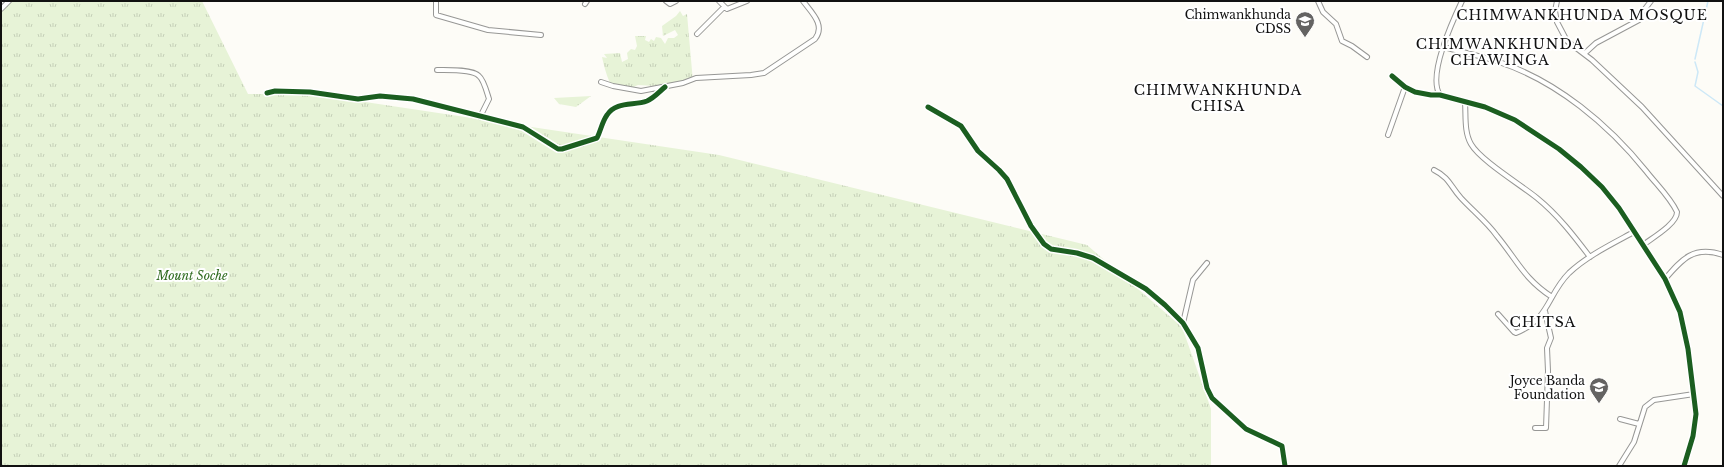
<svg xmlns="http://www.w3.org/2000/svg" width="1724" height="467" viewBox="0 0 1724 467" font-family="'Libre Baskerville',serif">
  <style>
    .park { fill: url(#park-tufts) }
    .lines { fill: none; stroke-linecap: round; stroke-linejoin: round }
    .stream { stroke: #cde8f7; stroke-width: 1.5 }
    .minor-casing { stroke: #979795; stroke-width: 6 }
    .minor { stroke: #fffffe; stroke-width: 4 }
    .cycleway-casing { stroke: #fff; stroke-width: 8 }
    .cycleway { stroke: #1b5e20; stroke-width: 5 }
    .labels { text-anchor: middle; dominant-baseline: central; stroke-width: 4; stroke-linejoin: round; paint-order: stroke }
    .poi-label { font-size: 12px; fill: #111; stroke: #fff; text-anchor: end }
    .park-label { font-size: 12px; font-style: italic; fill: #2f6b1f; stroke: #fff }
    .quarter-label { font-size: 14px; letter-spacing: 1px; fill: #111; stroke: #fff }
  </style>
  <defs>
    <pattern id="park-tufts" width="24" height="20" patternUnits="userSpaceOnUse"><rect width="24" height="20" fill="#e7f3d7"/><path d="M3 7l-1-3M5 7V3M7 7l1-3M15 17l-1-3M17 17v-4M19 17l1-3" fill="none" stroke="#c5cfb8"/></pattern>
  </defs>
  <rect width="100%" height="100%" fill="#fdfcf7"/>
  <path class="park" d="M7 1H202L248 94H312L719 155 1087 245 1182 327 1211 409V466H1V4Z
    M680 11 683 16 687 14 693 82 685 85H672L662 88 655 86 638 85 631 88 618 86 610 83C606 74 604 66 602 57L607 58 604 54 620 53 622 62 628 59 627 53 631 49 635 50 637 46 635 36H646L645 40 649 42 651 39 654 41 656 37 661 38 665 44 668 38H674L678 35 675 30 663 36 662 26 676 16Z
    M591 96 576 107 559 104 554 98Z"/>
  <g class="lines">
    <path class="stream" d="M1695 59 1708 1
      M1695 62 1698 72 1695 86 1723 106"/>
    <defs>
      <path id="minor" d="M436 1V15L488 30 541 35
        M666 1 670 4 676 1
        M719 1 727 9 747 1
        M1318 1 1323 12 1336 24 1342 41 1352 46 1367 57
        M1557 1 1555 11 1557 22 1567 41 1592 60 1642 107 1723 196
        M585 4 587 1
        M1 9 9 1
        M697 34 724 7
        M1444 47C1462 52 1481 56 1499 62 1557 81 1609 125 1646 171 1656 184 1670 197 1677 212 1677 224 1652 238 1643 245
        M1584 54 1596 43 1639 20 1641 14 1651 1
        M437 70C446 70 473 69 479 76 484 80 487 93 489 99L480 117
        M1392 76 1405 87 1415 92 1431 95H1440L1485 107 1515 120 1559 149 1581 167 1602 187 1619 208 1665 279 1680 312 1688 349 1696 414 1693 436 1684 466
        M601 82 613 86 641 91 683 83 696 78 751 75 764 73 815 39C826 25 811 12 803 1
        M267 93 275 91 310 92 358 99 380 96 413 99 523 127 558 149H562L597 138C601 130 602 122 607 115 616 101 634 106 647 101 654 98 659 92 665 87
        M1440 95C1427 76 1453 20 1462 1
        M1465 102C1466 116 1464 132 1471 144 1480 160 1521 185 1537 198 1558 215 1574 236 1590 257
        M928 107 961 126 978 151 999 170 1007 179 1031 226 1044 244 1051 249 1077 253 1093 258 1146 289 1165 305 1183 323 1198 348 1207 388 1212 398 1246 429 1282 446 1285 466
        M1388 135 1405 87
        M1434 170C1450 178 1450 186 1461 198 1473 211 1487 222 1497 236 1517 260 1524 279 1552 297
        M1665 279C1682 259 1694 245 1723 255
        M1498 314 1514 332 1516 333C1550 319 1547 295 1569 273 1587 256 1612 244 1634 232
        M1183 323 1193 280 1207 263
        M1620 419 1639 424
        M1535 428H1546L1548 371 1547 348 1551 338 1545 311
        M1619 466 1634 442 1645 407 1654 400 1694 394"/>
    </defs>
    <use href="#minor" class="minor-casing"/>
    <use href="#minor" class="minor"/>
    <defs>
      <path id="cycleway" d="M1392 76 1405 87 1415 92 1431 95H1440L1485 107 1515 120 1559 149 1581 167 1602 187 1619 208 1665 279 1680 312 1688 349 1696 414 1693 436 1684 466
        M267 93 275 91 310 92 358 99 380 96 413 99 523 127 558 149H562L597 138C601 130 602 122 607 115 616 101 634 106 647 101 654 98 659 92 665 87
        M928 107 961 126 978 151 999 170 1007 179 1031 226 1044 244 1051 249 1077 253 1093 258 1146 289 1165 305 1183 323 1198 348 1207 388 1212 398 1246 429 1282 446 1285 466"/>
    </defs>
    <use href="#cycleway" class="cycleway-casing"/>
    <use href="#cycleway" class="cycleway"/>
  </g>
  <defs>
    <symbol id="school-pin" viewBox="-11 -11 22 30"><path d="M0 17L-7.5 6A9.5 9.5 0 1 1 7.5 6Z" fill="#646362" stroke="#fff"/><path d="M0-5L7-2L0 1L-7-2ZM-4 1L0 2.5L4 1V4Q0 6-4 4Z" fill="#fff"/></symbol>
  </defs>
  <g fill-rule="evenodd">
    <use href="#school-pin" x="1294" y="10" width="22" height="30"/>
    <use href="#school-pin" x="1588" y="376" width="22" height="30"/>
  </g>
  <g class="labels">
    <g class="poi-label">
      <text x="1291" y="14">Chimwankhunda<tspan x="1291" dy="14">CDSS</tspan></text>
      <text x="1585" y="380">Joyce Banda<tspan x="1585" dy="14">Foundation</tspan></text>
    </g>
    <g class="park-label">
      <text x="192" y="275">Mount Soche</text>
    </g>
    <g class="quarter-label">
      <text x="1582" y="15">CHIMWANKHUNDA MOSQUE</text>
      <text x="1500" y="44">CHIMWANKHUNDA<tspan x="1500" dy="16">CHAWINGA</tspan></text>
      <text x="1218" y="90">CHIMWANKHUNDA<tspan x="1218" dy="16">CHISA</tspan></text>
      <text x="1543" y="322">CHITSA</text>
    </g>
  </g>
  <rect width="1724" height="467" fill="none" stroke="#111111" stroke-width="4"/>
</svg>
